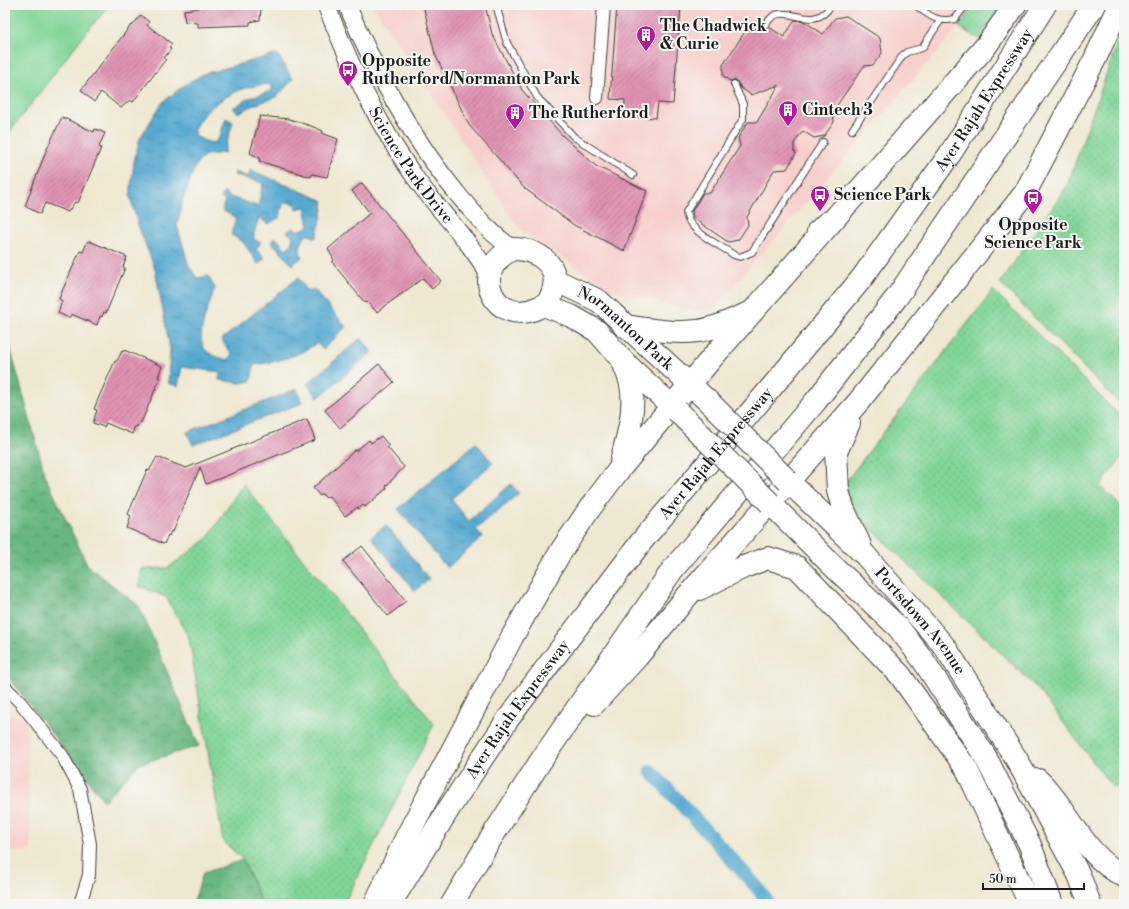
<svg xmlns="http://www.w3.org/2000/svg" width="1129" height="909" viewBox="0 0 1129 909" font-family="'Libre Bodoni',serif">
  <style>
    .built { fill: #f7d0cc }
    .grass { fill: url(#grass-dots); stroke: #4e795a }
    .forest { fill: url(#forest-crowns); stroke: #426a4e }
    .park { fill: #81d699; stroke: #4e795a }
    .water { fill: url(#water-ripples); stroke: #386276 }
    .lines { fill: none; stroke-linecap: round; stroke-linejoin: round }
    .canal { stroke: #55a9d0; stroke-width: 14 }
    .building { fill: url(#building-hatch) }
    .lane-casing { stroke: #3c3b37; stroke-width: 8 }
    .street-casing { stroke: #3c3b37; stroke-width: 14 }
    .secondary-casing { stroke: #3c3b37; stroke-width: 19 }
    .highway-casing { stroke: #3c3b37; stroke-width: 24 }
    .lane { stroke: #fff; stroke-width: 6 }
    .street { stroke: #fff; stroke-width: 12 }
    .secondary { stroke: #fff; stroke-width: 17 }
    .highway { stroke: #fff; stroke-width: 22 }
    .highway-bridge-casing { stroke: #3c3b37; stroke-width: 24; stroke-linecap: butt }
    .highway-bridge { stroke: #fff; stroke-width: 22 }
    .labels { text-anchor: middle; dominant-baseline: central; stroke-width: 4; stroke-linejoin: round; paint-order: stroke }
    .poi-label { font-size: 16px; font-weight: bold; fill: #1c1c1c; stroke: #f6f6f2; text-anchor: start }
    .street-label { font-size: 16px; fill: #1c1c1c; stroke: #f6f6f2 }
  </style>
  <defs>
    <pattern id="grass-dots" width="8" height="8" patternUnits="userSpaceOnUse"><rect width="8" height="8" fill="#81d699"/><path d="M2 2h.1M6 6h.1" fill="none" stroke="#6fb783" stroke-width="1.8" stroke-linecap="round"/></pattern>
    <pattern id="forest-crowns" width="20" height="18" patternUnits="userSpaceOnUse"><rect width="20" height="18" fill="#68b781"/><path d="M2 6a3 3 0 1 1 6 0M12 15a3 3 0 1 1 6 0" fill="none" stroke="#559469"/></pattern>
    <pattern id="water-ripples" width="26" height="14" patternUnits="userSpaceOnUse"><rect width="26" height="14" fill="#55a9d0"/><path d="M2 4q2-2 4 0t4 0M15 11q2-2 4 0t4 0" fill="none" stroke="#4689a8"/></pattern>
    <pattern id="building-hatch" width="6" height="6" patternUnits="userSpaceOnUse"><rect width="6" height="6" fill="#e093b3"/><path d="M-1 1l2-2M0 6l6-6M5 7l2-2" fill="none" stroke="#b57791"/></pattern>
  </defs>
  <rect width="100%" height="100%" fill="#f6f6f2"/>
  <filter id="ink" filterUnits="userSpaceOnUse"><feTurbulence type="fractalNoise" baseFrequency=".025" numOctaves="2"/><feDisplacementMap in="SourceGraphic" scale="8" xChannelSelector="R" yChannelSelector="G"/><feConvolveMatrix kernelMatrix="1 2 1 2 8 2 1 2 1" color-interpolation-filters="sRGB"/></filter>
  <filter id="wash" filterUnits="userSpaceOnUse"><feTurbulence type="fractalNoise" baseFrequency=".012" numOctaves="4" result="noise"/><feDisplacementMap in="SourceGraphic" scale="16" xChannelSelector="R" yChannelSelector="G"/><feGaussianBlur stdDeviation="0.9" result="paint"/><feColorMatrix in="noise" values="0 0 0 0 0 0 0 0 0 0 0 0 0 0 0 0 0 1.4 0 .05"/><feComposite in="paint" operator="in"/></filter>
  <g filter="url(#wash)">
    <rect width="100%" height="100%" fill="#efe8d1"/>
    <path class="built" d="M373 5H974L959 27 709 314 609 289 520 230Z
      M5 716H26L31 851 5 852Z"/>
    <path class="grass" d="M974 5H1002L979 39 959 27Z
      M1124 24V408L1000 283 1067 186Z
      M993 290 1124 420V454L1100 486 1124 509V785L1113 788 1038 689 854 512 844 484Z
      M243 484 434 724 344 904H262L243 860 223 841 189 638 166 597 139 586 142 569 168 568 207 539Z"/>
    <path class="forest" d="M5 329 46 478 88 566 139 606 199 746 139 764 104 801 5 673Z
      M243 860 262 904H193L203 873Z"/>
    <path class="park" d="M5 5H110L86 32 5 138Z"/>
    <path class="water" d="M277 54 293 79 277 97 256 104 238 113 233 108 249 98 272 91V84C259 84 241 88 230 95 218 101 193 119 194 135 220 150 217 142 226 118L233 122 224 153 206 155 196 165 183 199 177 225 189 266 197 278 208 276 215 288C210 304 191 342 209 353 214 356 221 358 227 360L232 354 221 340 298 278 309 292 314 289 346 327 323 350 317 343C295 358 279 361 254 365L251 381 240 383 219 380 220 372 182 367 178 386 168 383 170 349 155 269 138 225 130 196 134 161 140 138 162 103 182 87 203 74Z
      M251 170 324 201 322 216 316 238 307 234C302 242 297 247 302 257L292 265 271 241 275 237 286 249 291 245 293 236 287 232 293 228 299 231 309 226 305 207 296 209 295 204 286 202 283 204 280 217 268 224 259 218 254 233V240L261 242 256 249 265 258 258 264 243 242 231 235 236 218 222 210 225 200 221 198 224 192 230 197 258 206 263 183 234 175 235 172 248 177Z
      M361 338 372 352 318 398 307 384Z
      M297 389 302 403 193 445 187 432Z
      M476 443 493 463 451 499 469 521 511 484 519 493 476 529 483 537 447 568 398 509Z
      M386 525 429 579 415 591 371 537Z"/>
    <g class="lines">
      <path class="canal" d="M651 771 756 886 769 904"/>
    </g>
    <g id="blocks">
      <path class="building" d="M199 5H251V7L261 8 260 20 250 22V25L198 27V23L185 22 184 10 199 8Z
        M423 5H485L492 34 522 90 561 134 596 166 647 191 624 251 574 225 524 188 469 125 435 54Z
        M617 5H681L673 104 658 103 656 118 624 116 625 100 610 99Z
        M141 15 149 22 147 25 172 44 169 48 171 49 164 58 166 59 133 102 130 100 121 108 101 92 94 102 81 90 131 25 132 26Z
        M846 16 880 38 882 53 873 65 864 66 833 111 834 122 824 136 814 138 803 131 794 143V151L796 153 787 169 774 170 747 217 748 225 738 240 728 242 693 218 692 211 703 193H710L740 146 738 138 748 122H757L779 85 751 95 741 88 736 80 730 81 723 76V65L750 24 762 22 763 28 769 27 784 37 795 20 805 22 823 34 835 18Z
        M260 116 289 119 311 126 323 131 322 133 338 139 327 177 312 174 311 177 288 170 259 161 260 158 250 153Z
        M62 117 94 132 95 129 105 133 99 147 101 148 78 203 75 202 68 212 45 203 40 214 25 206 46 151Z
        M362 183 441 281 432 289 423 278 377 312 367 302 365 303 339 271 332 262 334 260 328 249 370 213 352 191Z
        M89 241 127 257 123 267 125 268 106 313 104 312 102 317 100 316 97 325 71 314 69 318 58 313 62 301 59 299 63 289 80 251 83 252 87 242Z
        M124 350 162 366 158 377 160 378 141 423 139 422 137 427 135 426 132 434 106 423 104 427 93 423 97 410 94 409 98 399 115 361H117L122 351 123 352Z
        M379 364 394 382 340 428 325 410Z
        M307 419 315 440 206 484 200 467 173 532 171 531 169 536 168 535 164 544 127 528 131 516 128 514 147 470 149 471 157 457 186 468Z
        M381 436 389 446 387 447 404 467 386 486 387 488 365 507 363 505 359 509 358 507 345 516 329 496 326 498 322 494 320 496 313 488 355 450 356 451 369 440 371 443Z
        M362 546 406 601 388 616 343 561Z"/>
    </g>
  </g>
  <g filter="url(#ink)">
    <use href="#blocks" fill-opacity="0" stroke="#3c3b37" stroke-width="1"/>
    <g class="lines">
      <defs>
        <path id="lane" d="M496 5 507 43 537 97 574 137 633 175
          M915 5C929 15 936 23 955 19L966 5
          M766 24C767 22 770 19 772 17 788 5 815 33 831 5
          M734 84 743 104V119L686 212C686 230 720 245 734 255L740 257 752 252 823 142
          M852 130 903 55 907 52 922 48 940 21
          M809 236 811 227 824 215"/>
        <path id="street" d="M597 98 604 5
          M5 687 20 702 62 755 80 789 90 844 89 875 80 904"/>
        <g id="secondary">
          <path id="s1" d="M326 5C351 67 379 128 419 183 442 214 470 241 489 275"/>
          <path d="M347 5C376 73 412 139 459 196 476 216 491 234 513 249"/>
        </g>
        <g id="highway">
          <path d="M513 249C538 249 563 266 552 294 550 301 543 306 537 308 496 327 466 271 513 249Z"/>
          <path id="s2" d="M555 280 599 301 710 403"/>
          <path d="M544 305 571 316 597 331 623 361 677 411"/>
          <path d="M624 326C648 329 674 334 698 331 715 329 732 320 747 314"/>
          <path d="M849 423 836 452 838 491 843 508 860 545"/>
          <path d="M621 462C627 438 636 410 631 385 630 377 625 369 623 361"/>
          <path id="s3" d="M788 481 865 555 945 647 1017 760 1079 875 1090 904"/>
          <path d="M770 503 834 567 898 627 923 660 985 756 1030 845 1052 904"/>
          <path d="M699 589 744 567 768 558 797 567 900 675 966 768 1030 904"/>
          <path d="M594 704 637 657 689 594 860 400 1025 193 1095 59 1120 5"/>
          <path d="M1038 780C1070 810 1082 855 1124 876"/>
          <path d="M375 904 407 836 512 637 561 551 590 508 618 471 711 359 986 46 1015 5"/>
          <path id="s4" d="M390 904 448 810 508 719 641 542 781 376 862 278 950 154 1045 5"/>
          <path d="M452 904 488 843 540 762 673 569 815 402 897 297 1094 5"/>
        </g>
      </defs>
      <use href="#lane" class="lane-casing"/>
      <use href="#street" class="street-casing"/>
      <use href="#secondary" class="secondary-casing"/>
      <use href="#highway" class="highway-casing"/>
      <use href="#lane" class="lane"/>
      <use href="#street" class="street"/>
      <use href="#secondary" class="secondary"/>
      <use href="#highway" class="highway"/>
      <defs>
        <path id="highway-bridge" d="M710 403 788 481
          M677 411 770 503"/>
      </defs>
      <use href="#highway-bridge" class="highway-bridge-casing"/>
      <use href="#highway-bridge" class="highway-bridge"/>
    </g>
  </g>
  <defs>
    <symbol id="building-pin" viewBox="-11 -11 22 30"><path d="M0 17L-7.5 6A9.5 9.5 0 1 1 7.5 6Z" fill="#b5179e" stroke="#f6f6f2"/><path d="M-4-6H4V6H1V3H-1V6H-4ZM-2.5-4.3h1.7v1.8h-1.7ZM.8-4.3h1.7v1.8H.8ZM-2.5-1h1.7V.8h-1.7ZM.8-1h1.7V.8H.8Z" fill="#fff"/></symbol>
    <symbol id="bus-pin" viewBox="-11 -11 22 30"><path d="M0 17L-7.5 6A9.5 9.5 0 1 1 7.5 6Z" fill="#b5179e" stroke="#f6f6f2"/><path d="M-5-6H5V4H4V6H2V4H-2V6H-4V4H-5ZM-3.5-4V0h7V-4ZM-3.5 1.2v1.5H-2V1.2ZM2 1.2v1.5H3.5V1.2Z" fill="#fff"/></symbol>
  </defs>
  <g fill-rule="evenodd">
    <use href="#building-pin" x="635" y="24" width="22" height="30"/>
    <use href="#bus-pin" x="337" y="59" width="22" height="30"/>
    <use href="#building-pin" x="777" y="99" width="22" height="30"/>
    <use href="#building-pin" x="504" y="102" width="22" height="30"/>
    <use href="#bus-pin" x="809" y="184" width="22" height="30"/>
    <use href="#bus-pin" x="1022" y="187" width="22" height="30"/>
  </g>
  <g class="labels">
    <g class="poi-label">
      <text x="660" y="26">The Chadwick<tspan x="660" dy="18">&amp; Curie</tspan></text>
      <text x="362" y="61">Opposite<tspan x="362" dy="18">Rutherford/Normanton Park</tspan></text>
      <text x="802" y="110">Cintech 3</text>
      <text x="529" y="113">The Rutherford</text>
      <text x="834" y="195">Science Park</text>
      <text x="1033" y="225" text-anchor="middle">Opposite<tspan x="1033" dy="18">Science Park</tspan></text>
    </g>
    <g class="street-label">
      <text stroke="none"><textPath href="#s4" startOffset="1001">Ayer Rajah Expressway</textPath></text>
      <text stroke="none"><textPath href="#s1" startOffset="182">Science Park Drive</textPath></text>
      <text stroke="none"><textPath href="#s2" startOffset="86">Normanton Park</textPath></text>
      <text stroke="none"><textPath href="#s4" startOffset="557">Ayer Rajah Expressway</textPath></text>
      <text stroke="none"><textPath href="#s3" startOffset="193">Portsdown Avenue</textPath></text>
      <text stroke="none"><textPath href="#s4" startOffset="233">Ayer Rajah Expressway</textPath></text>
    </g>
  </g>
  <rect width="1129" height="909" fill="none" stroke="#f6f6f2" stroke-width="20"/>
  <path d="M983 883v6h101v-6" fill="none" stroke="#1c1c1c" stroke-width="2"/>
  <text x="989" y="883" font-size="12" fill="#1c1c1c" stroke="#f6f6f2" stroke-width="3" paint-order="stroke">50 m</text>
</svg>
